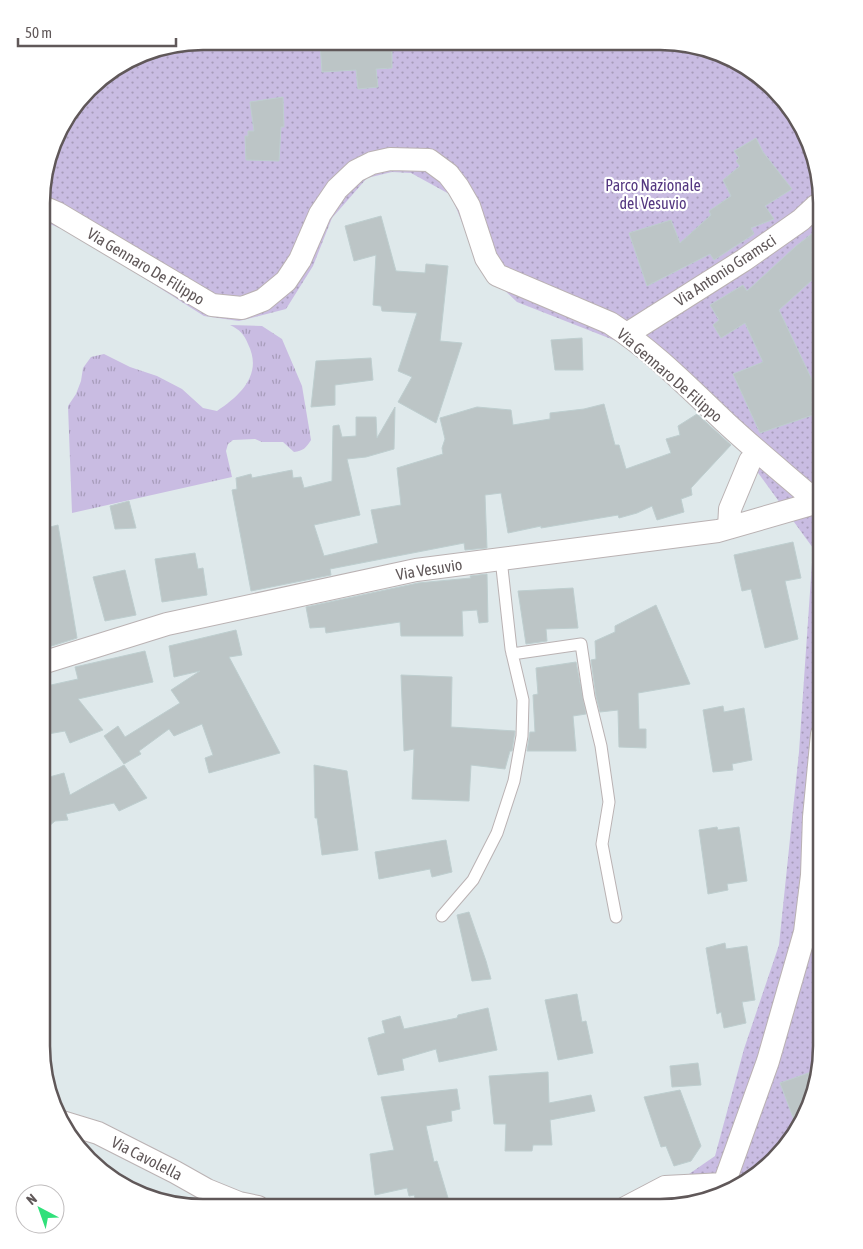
<svg xmlns="http://www.w3.org/2000/svg" width="863" height="1249" viewBox="0 0 863 1249" font-family="'Asap Condensed',sans-serif">
  <style>
    .grass { fill: url(#grass-tufts) }
    .park { fill: url(#park-dots) }
    .building { fill: #bcc5c6; stroke: #bececf }
    .lines { fill: none; stroke-linecap: round; stroke-linejoin: round }
    .lane-casing { stroke: #bab2b3; stroke-width: 13 }
    .street-casing { stroke: #bab2b3; stroke-width: 24 }
    .lane { stroke: #fff; stroke-width: 11 }
    .street { stroke: #fff; stroke-width: 22 }
    .labels { text-anchor: middle; dominant-baseline: central; stroke-width: 4.5; stroke-linejoin: round; paint-order: stroke }
    .park-label { font-size: 16px; fill: #543780; stroke: #fff }
    .street-label { font-size: 16px; fill: #605859; stroke: #fff }
    .rim { fill: none; stroke: #605859; stroke-width: 2.5 }
  </style>
  <defs>
    <pattern id="grass-tufts" width="24" height="20" patternUnits="userSpaceOnUse" patternTransform="scale(1.25)"><rect width="24" height="20" fill="#c9bce2"/><path d="M3 7l-1-3M5 7V3M7 7l1-3M15 17l-1-3M17 17v-4M19 17l1-3" fill="none" stroke="#a79cba"/></pattern>
    <pattern id="park-dots" width="8" height="8" patternUnits="userSpaceOnUse" patternTransform="scale(1.25)"><rect width="8" height="8" fill="#c9bce2"/><path d="M2 2h.1M6 6h.1" fill="none" stroke="#a79cba" stroke-width="1.8" stroke-linecap="round"/></pattern>
  </defs>
  <rect width="100%" height="100%" fill="#dfe9eb"/>
  <path class="grass" d="M230 325 262 326 282 339 302 386 311 440C306 448 303 451 294 452L283 442H262L255 439 233 440 228 444 226 451 232 477 72 513 68 406 76 394 81 381 83 368 91 357 104 354 130 367 157 376 182 389 203 408 217 411C241 395 263 374 248 344 244 334 240 330 230 325Z"/>
  <path class="park" d="M203 41 682 43 758 74 805 131 822 202 821 1057 794 1136 732 1191 661 1208H612L648 1184 689 1174 715 1156 744 1049 779 945 799 752 813 548 740 448 629 346 517 302 480 267 451 195 411 173 392 172 367 178 332 218 313 266 286 309 239 321 204 316 76 235 43 221V181L63 122 96 81 150 50Z"/>
  <path class="building" d="M320 42H375V45L392 44V68L376 69 378 87 358 89 356 70 322 72Z
    M283 97 284 127H281L279 161 246 160 245 136H248V131H254L250 102Z
    M756 138 763 152 792 189 765 206 774 219 751 228 754 234 714 260 710 254 647 286 629 233 671 220 680 243 711 215 709 211 731 196 723 180 740 166 736 161 739 158 734 151Z
    M381 216 396 271 425 273 426 264 448 266 440 341 462 343 436 423 398 402 412 377 398 371 417 313 382 311 381 306 373 305 376 255 354 261 345 226Z
    M822 226V271L779 310 822 401V412L760 433 733 374 763 362 745 323 721 338 713 325 719 320 710 305 743 285 747 291 796 246Z
    M582 338 583 370H555L551 340Z
    M371 358 373 380 335 385V405L311 407 316 361Z
    M604 404 615 445H619L626 469 671 453 666 439 680 435 678 426 697 414 731 445 691 488 692 495 681 499 684 512 657 520 652 506 637 513 619 518 618 515 541 528V526L508 533 501 493 485 495 487 548 465 550 464 543 330 569 331 575 251 591 232 490 237 489 236 478 251 474 252 478 292 470 293 478 301 477 304 488 332 481 333 426 339 425 342 437 356 436V417H376L377 438 395 407 394 449 366 457 347 459 360 515 314 525 324 556 378 543 371 510 401 505 397 468 443 454 442 448 445 439 440 418 477 407 511 410 513 425 550 419V413L584 409Z
    M129 501 136 528 115 529 110 506Z
    M58 525 77 638 42 649V529Z
    M793 542 801 578 785 581 798 639 765 648 751 589 742 591 734 555Z
    M195 553 198 569 203 568 207 595 162 602 155 559Z
    M125 570 136 615 105 621 93 577Z
    M487 574 488 622 479 623 477 610 462 611 463 636H401L400 622 326 633 325 627 310 628 306 607 418 583 471 578 470 576Z
    M573 588 578 628 546 629 547 641 526 644 518 591Z
    M656 605 690 684 638 693 639 729H646V748L619 747 618 710 600 712 596 696 591 660 596 659 595 641 615 632V626Z
    M236 630 242 655 229 657 280 753 209 773 205 758 213 755 202 724 174 736 169 729 139 751 141 754 124 764 104 736 118 726 125 737 180 703 171 690 200 671 174 677 169 646Z
    M145 651 153 682 78 699 103 730 70 743 65 731 42 735V687L78 679 75 667Z
    M576 662 586 714 573 716 576 751H527L530 732H535L533 695 538 694 536 668Z
    M401 675 452 677 451 727 515 731 512 751H510L505 769 471 765 469 801 412 799 414 749 404 751Z
    M723 706 724 712 744 708 752 760 732 764 733 770 713 772 703 710Z
    M124 765 147 798 119 811 114 803 66 814 68 820 55 821 42 832V779L64 773 70 795Z
    M314 765 347 771 358 850 322 855 317 818H315Z
    M717 827 718 830 739 827 747 881 727 884 728 890 708 894 699 830Z
    M446 840 452 872 432 877 430 869 379 879 375 852Z
    M469 912 486 961 491 979 472 981 457 915Z
    M725 943 726 949 747 946 755 1000 742 1002 746 1023 724 1028 721 1012 717 1014 706 948Z
    M577 994 582 1022 586 1021 593 1053 558 1060 545 1000Z
    M488 1008 497 1050 439 1062 436 1049 402 1059 404 1070 378 1075 368 1038 385 1033 382 1021 400 1016 404 1029 457 1018 458 1015Z
    M698 1063 701 1085 672 1087 670 1066Z
    M817 1070 814 1078 797 1128 780 1083Z
    M548 1072 549 1103 591 1095 595 1111 550 1120 552 1145H533L532 1151H505L506 1124H494L489 1076Z
    M457 1089 460 1109 451 1111 452 1121 426 1126 434 1162 437 1161 448 1198 418 1207 414 1195 409 1196 407 1188 375 1195 370 1154 394 1150 381 1097Z
    M680 1090 701 1146 691 1161 674 1166 666 1146 661 1147 644 1097Z"/>
  <g class="lines">
    <defs>
      <path id="lane" d="M512 654 581 644 589 697 601 746 609 802 602 844 616 917
        M442 916 473 880 497 833 514 781 522 736 523 700 511 649 501 559"/>
      <path id="street" d="M43 207 57 213 212 305 242 308 263 300 286 281 300 260 320 214 337 189 356 171 372 163 390 159 429 160 448 174 458 187 469 206 486 258 497 275 610 323C652 350 689 388 725 422 755 450 786 475 817 502
        M627 334 744 260 801 220 816 206 822 204
        M729 528 730 509 750 461 759 453
        M42 663 167 624 416 570 718 531 822 501
        M62 1122 98 1133 175 1172 207 1190 239 1203 258 1207
        M730 1192 724 1184 768 1061 805 932 812 875 814 817 822 734
        M625 1208 665 1187 724 1184"/>
    </defs>
    <use href="#lane" class="lane-casing"/>
    <use href="#street" class="street-casing"/>
    <use href="#lane" class="lane"/>
    <use href="#street" class="street"/>
  </g>
  <g class="labels">
    <g class="park-label">
      <text x="653" y="185">Parco Nazionale<tspan x="653" dy="18">del Vesuvio</tspan></text>
    </g>
    <g class="street-label">
      <text transform="translate(146 266) rotate(31)">Via Gennaro De Filippo</text>
      <text transform="translate(725 270) rotate(-33)">Via Antonio Gramsci</text>
      <text transform="translate(670 375) rotate(41)">Via Gennaro De Filippo</text>
      <text transform="translate(429 569) rotate(-9)">Via Vesuvio</text>
      <text transform="translate(147 1158) rotate(27)">Via Cavolella</text>
    </g>
  </g>
  <path d="M0 0H863V1249H0ZM203 50H660A153 153 0 0 1 813 203V1046A153 153 0 0 1 660 1199H203A153 153 0 0 1 50 1046V203A153 153 0 0 1 203 50Z" fill="#fff" fill-rule="evenodd"/>
  <path class="rim" d="M203 50H660A153 153 0 0 1 813 203V1046A153 153 0 0 1 660 1199H203A153 153 0 0 1 50 1046V203A153 153 0 0 1 203 50Z"/>
  <g transform="translate(40 1209) rotate(319)"><circle r="24" fill="#ffffff" stroke="#bfbcbd"/>
  <path d="M0-4L9 19L0 12L-9 19Z" fill="#30e07a"/>
  <text y="-8" font-size="14" font-weight="bold" text-anchor="middle" fill="#605859">N</text>
  </g>
  <path d="M18 38v8h158v-8" fill="none" stroke="#605859" stroke-width="2.5"/>
  <text x="25" y="38" font-size="15" fill="#605859" stroke="#ffffff" stroke-width="4" paint-order="stroke">50 m</text>
</svg>
